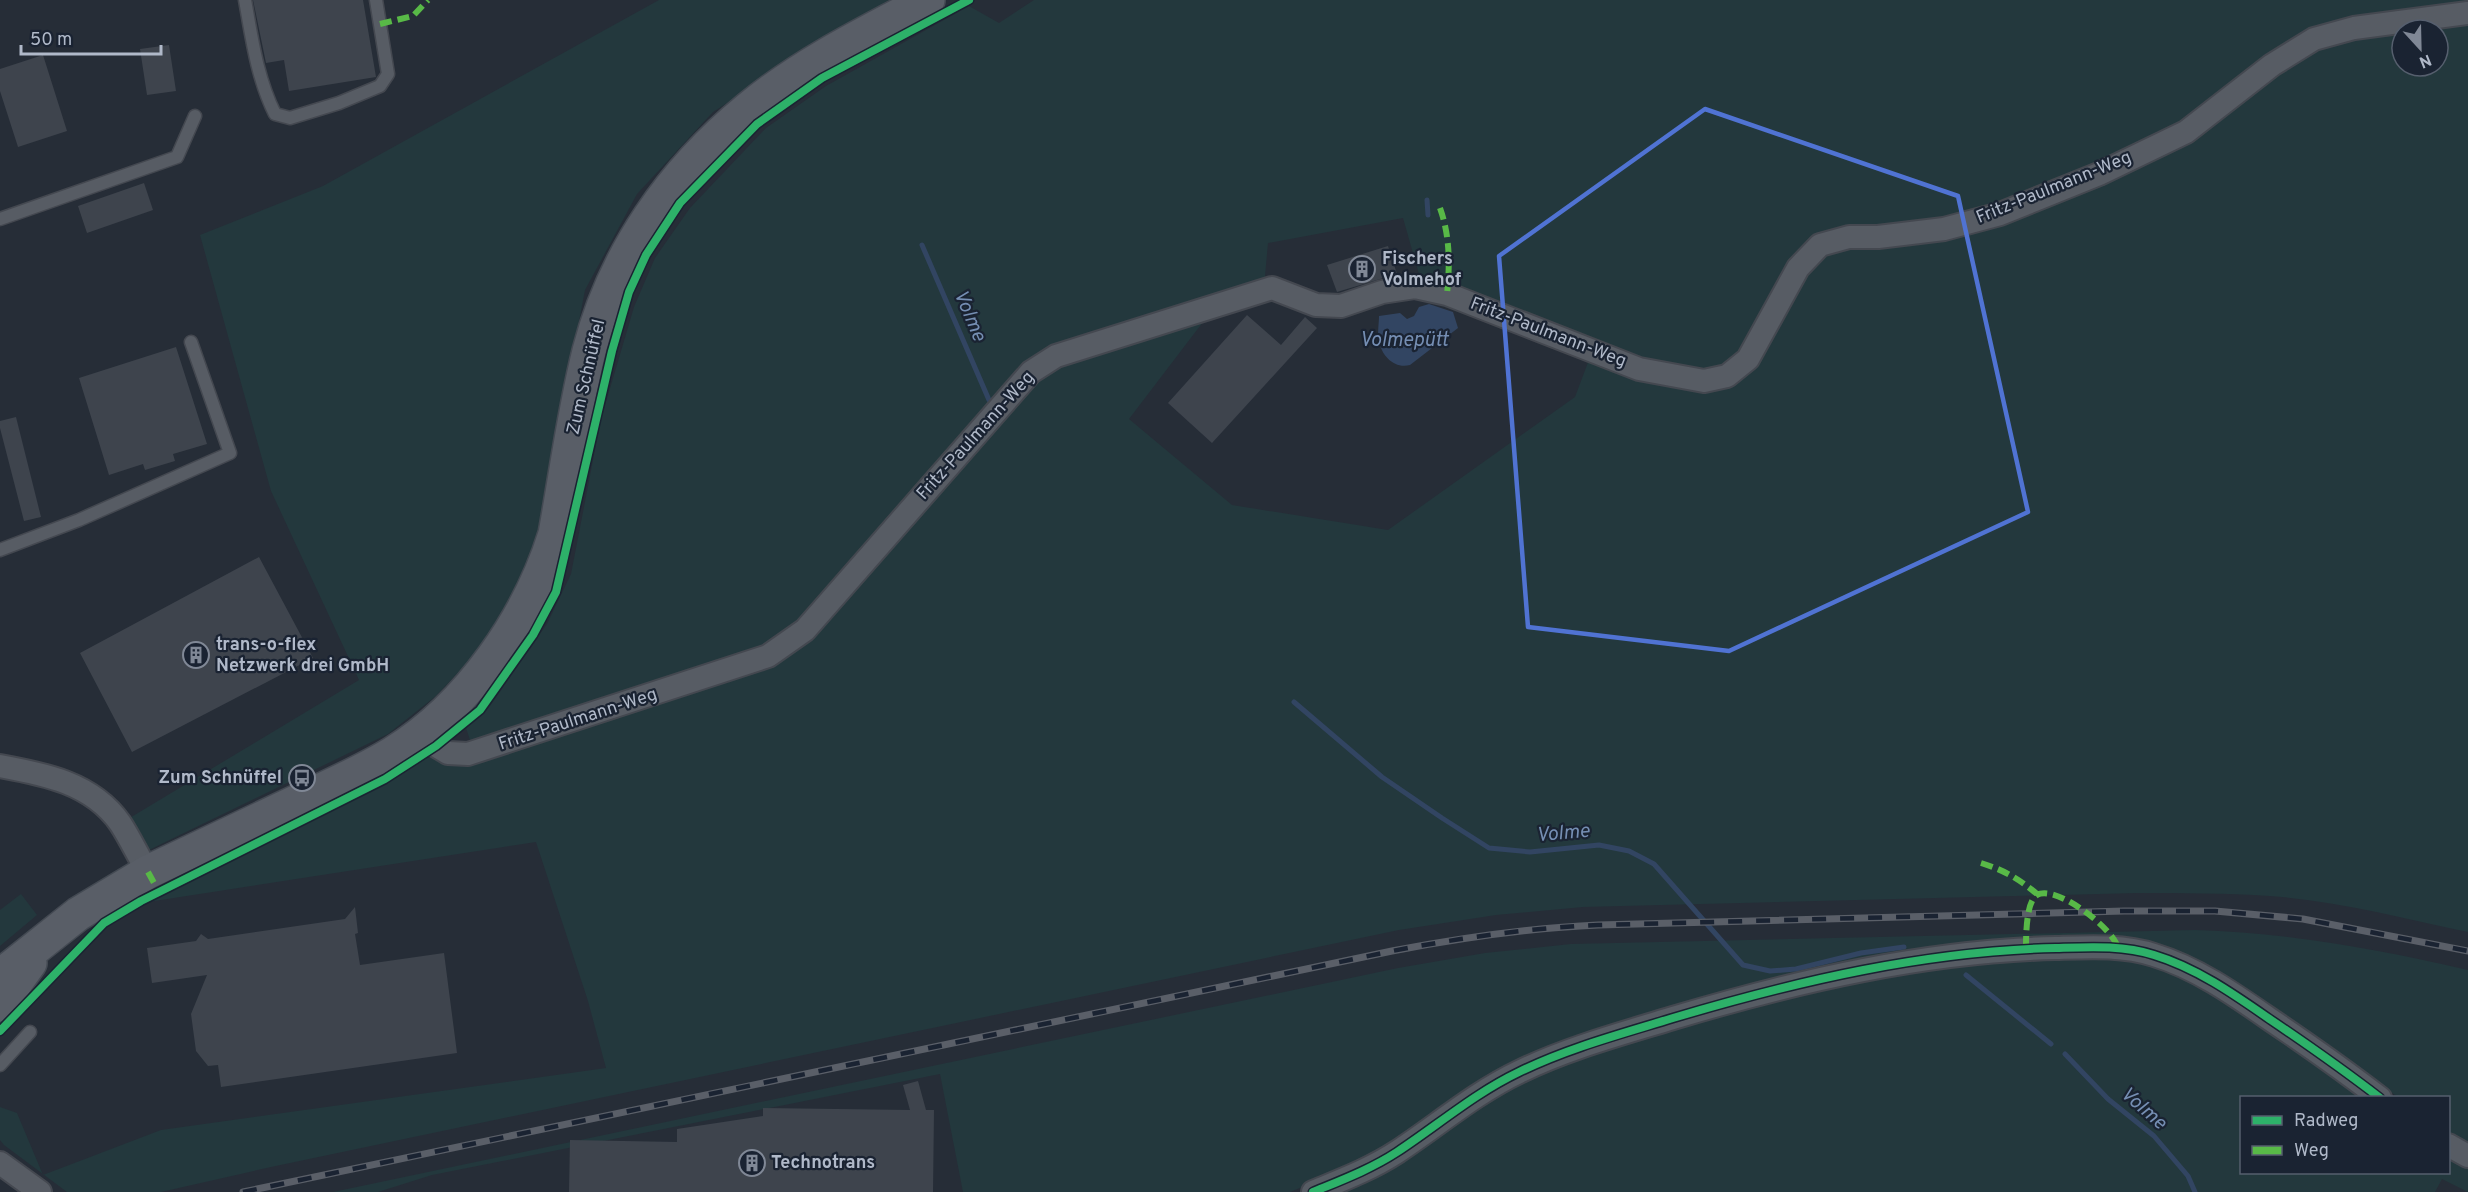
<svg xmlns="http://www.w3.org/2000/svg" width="2468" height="1192" viewBox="0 0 2468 1192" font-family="Overpass,sans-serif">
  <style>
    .green { fill: #23383d; fill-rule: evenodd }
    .water { fill: #324562 }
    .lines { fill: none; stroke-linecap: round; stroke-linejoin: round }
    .stream { stroke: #324562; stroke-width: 5 }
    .building { fill: #3e444d }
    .lane-casing { stroke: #444850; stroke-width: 15 }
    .street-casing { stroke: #444850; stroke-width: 26 }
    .primary-casing { stroke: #444a53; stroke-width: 36 }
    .lane { stroke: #575c64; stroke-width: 12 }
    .street { stroke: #575c64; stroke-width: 22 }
    .primary { stroke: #595e67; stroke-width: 33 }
    .rail-casing { stroke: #5a5f68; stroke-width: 7 }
    .rail { stroke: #1a2332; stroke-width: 4.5; stroke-dasharray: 14; stroke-linecap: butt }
    .quiet { stroke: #58b947; stroke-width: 6; stroke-dasharray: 12 6; stroke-linecap: butt }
    .cycleway-casing { stroke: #1a2332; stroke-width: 11 }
    .cycleway { stroke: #2db169; stroke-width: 8 }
    .marked { fill: none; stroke: #5073d3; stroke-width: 4.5; stroke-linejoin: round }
    .labels { text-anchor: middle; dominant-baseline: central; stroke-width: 4.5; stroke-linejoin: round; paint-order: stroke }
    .street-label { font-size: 18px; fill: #b0b9c9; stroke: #1a2332 }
    .poi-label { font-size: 18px; font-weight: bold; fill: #b0b9c9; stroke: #1a2332; text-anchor: start }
    .water-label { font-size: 20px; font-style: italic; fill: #758eb3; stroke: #1a2332 }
  </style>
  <rect width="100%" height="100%" fill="#262d37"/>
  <path class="green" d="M659 0H889L713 112 637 194 585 290 538 535 499 629 436 696 388 734 149 850 128 819 359 680 271 491 200 235 323 186Z
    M1034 0H2468V932C2403 918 2337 901 2270 896 2226 893 2181 893 2137 893L1583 907 1496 915 1399 930 271 1167 161 1192H67L4 1145 0 1140V1107L17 1113 43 1175 161 1130 606 1068 588 1001 536 842 148 902 388 782 423 759 435 756C455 766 464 763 485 759 532 746 578 729 624 714 697 689 759 675 817 621L1003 411 1029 386 983 417 793 627 756 653 716 671 507 733 470 740 466 728 490 706 547 624 571 574 601 419 634 307 655 258 690 208 766 128 826 86 969 6 999 23ZM2402 30H2438V66H2402ZM1403 218 1424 292 1590 357 1575 397 1388 530 1232 505 1129 419 1219 301 1264 287 1268 243Z
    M21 894 37 915 0 946V910Z
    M2195 930C2290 933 2376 949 2468 970V1143L2449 1132 2448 1098 2398 1097 2242 988 2208 967 2163 946 2128 939 1962 946 1580 1038 1348 1168 1290 1192H963L940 1074 432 1175 378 1192H333L1398 968 1485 953 1571 944Z
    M2103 956 2142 961 2176 972 2214 994 2364 1097 2242 1098V1172H2448L2449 1155 2468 1167V1192L2442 1179 2435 1192H1333L1491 1095 1594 1050 1859 976 1962 961Z"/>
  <path class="water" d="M1429 304 1453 312 1458 328 1410 365C1395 369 1382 357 1379 341 1377 334 1379 324 1379 316L1400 313 1407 319 1414 316 1419 307Z"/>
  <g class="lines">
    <path class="stream" d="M1427 200 1428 215
      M922 245 989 400
      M1294 702 1382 777 1442 818 1489 848 1530 852 1599 845 1629 851 1654 864 1743 965 1770 971 1796 969 1861 953 1904 947
      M1966 975 2051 1044
      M2065 1054 2108 1099 2154 1136 2188 1176 2195 1192"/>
  </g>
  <path class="building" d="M253 0H363L376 77 289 91 284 60 266 63Z
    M169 45 176 91 147 95 140 49Z
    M43 55 67 131 18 147 0 91V69Z
    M144 183 153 210 87 233 78 206Z
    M1388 246 1397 274 1337 292 1327 265Z
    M1247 315 1281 345 1305 317 1317 328 1212 443 1168 403Z
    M176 347 207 444 173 454 175 461 145 470 143 464 109 475 79 378Z
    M16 417 41 517 24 521 0 428V421Z
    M259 557 313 658 132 752 80 653Z
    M355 907 358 933 355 934 360 965 444 953 457 1053 221 1087 218 1065 208 1066 196 1051 191 1014 207 975 152 983 147 948 196 941 201 934 208 939 345 919Z
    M918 1081 926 1110H934L933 1192H569L570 1140 677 1142V1129L763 1116V1108L910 1110 903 1085Z"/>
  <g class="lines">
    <defs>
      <path id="lane" d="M245 0C252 39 257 78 275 114L290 118 339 103 380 86 388 74 376 0
        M0 219 177 157 195 116
        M0 550 79 520 230 453 191 342
        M0 1065 30 1032"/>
      <path id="street" d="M418 735 448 753 468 754 768 656 805 630 1031 372 1056 356 1272 288 1316 305 1341 306 1382 292 1415 287 1447 294 1639 369 1704 381 1727 376 1748 359 1798 268 1820 245 1849 237H1878L1944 229 2000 214 2099 174 2186 132 2272 65 2314 39 2354 28 2468 13
        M0 766C44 774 92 783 120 823 130 838 138 856 148 872
        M2448 1145 2468 1156
        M0 1163 40 1192
        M1313 1192C1342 1180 1371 1169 1397 1152 1438 1125 1475 1093 1519 1072 1568 1048 1621 1034 1673 1018 1797 981 1926 951 2056 948 2089 947 2123 945 2154 955 2197 968 2235 995 2271 1020 2308 1045 2345 1071 2380 1098"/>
      <path id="primary" d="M0 976 78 914 148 872C198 848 249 824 300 800 331 785 364 771 393 753 469 706 529 618 555 534 566 473 574 411 589 351 614 254 672 171 749 108 802 64 867 32 928 0
        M0 1005 30 963"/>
    </defs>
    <use href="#lane" class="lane-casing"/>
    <use href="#street" class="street-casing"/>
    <use href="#primary" class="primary-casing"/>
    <use href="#lane" class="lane"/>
    <use href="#street" class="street"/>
    <use href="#primary" class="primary"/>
    <defs>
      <path id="rail" d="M243 1192 1392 951C1460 938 1528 928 1598 925L2124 911H2215L2303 919 2468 951"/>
    </defs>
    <use href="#rail" class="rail-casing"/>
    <use href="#rail" class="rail"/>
    <path class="quiet" d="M380 24 413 16 428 0
      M1440 208C1450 236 1450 264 1447 294
      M1981 863C2004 870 2019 879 2037 894
      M148 872 159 892
      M2026 948C2026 937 2026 901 2037 895 2056 884 2114 929 2118 948"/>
    <defs>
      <path id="cycleway" d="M0 1031 104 923 141 901 385 779 436 746 480 710 533 635 556 592 612 351 629 292 646 255 680 203 757 124 822 78 969 0
        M1313 1192C1342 1180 1371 1169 1397 1152 1438 1125 1475 1093 1519 1072 1568 1048 1621 1034 1673 1018 1797 981 1926 951 2056 948 2089 947 2123 945 2154 955 2197 968 2235 995 2271 1020 2308 1045 2345 1071 2380 1098"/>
    </defs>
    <use href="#cycleway" class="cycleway-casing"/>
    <use href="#cycleway" class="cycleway"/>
  </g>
  <path class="marked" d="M1705 109 1958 196 2028 512 1729 651 1528 627 1499 256Z"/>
  <defs>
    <symbol id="building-ring" viewBox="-11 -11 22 22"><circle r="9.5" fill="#1a2332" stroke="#808896" stroke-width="1.5"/><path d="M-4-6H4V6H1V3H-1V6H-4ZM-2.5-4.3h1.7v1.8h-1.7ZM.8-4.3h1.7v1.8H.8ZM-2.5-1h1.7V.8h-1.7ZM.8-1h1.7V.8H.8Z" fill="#808896"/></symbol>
    <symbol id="bus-ring" viewBox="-11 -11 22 22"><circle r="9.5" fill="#1a2332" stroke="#808896" stroke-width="1.5"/><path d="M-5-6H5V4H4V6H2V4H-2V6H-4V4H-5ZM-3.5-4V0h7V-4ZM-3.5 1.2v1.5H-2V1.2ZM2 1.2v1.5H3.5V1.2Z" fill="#808896"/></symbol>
  </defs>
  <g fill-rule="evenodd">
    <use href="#building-ring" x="1347" y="254" width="30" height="30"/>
    <use href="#building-ring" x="181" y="640" width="30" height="30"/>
    <use href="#bus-ring" x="287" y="763" width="30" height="30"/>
    <use href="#building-ring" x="737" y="1148" width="30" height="30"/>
  </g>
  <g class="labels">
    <g class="street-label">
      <text transform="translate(2054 188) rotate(-22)">Fritz-Paulmann-Weg</text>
      <text transform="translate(1548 333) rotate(21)">Fritz-Paulmann-Weg</text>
      <text transform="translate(587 377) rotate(-77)">Zum Schnüffel</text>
      <text transform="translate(976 436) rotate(-48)">Fritz-Paulmann-Weg</text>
      <text transform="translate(578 720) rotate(-18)">Fritz-Paulmann-Weg</text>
    </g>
    <g class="poi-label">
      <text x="1382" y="259">Fischers<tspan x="1382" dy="21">Volmehof</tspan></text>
      <text x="216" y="645">trans-o-flex<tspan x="216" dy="21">Netzwerk drei GmbH</tspan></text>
      <text x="282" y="778" text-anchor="end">Zum Schnüffel</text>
      <text x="771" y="1163">Technotrans</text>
    </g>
    <g class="water-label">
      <text transform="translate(969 316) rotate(67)">Volme</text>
      <text x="1404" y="341">Volmepütt</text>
      <text transform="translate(1563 834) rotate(-5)">Volme</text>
      <text transform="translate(2143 1109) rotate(41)">Volme</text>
    </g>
  </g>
  <rect x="2240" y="1096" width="210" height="78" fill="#1a2332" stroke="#565f6e" stroke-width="1.5"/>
  <rect x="2252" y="1116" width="30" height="9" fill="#2db169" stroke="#565f6e" stroke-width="1.5"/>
  <text x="2294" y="1126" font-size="18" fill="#b0b9c9">Radweg</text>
  <rect x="2252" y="1146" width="30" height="9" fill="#58b947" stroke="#565f6e" stroke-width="1.5"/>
  <text x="2294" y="1156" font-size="18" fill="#b0b9c9">Weg</text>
  <g transform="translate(2420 48) rotate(158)"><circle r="28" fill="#1a2332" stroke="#565f6e" stroke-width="1.5"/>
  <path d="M0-4.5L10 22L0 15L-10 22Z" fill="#808896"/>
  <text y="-9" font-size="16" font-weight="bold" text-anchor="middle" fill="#b0b9c9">N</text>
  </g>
  <path d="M21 45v9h140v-9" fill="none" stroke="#b0b9c9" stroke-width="3"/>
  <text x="30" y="45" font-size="18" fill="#b0b9c9" stroke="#1a2332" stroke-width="4.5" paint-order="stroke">50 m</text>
</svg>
